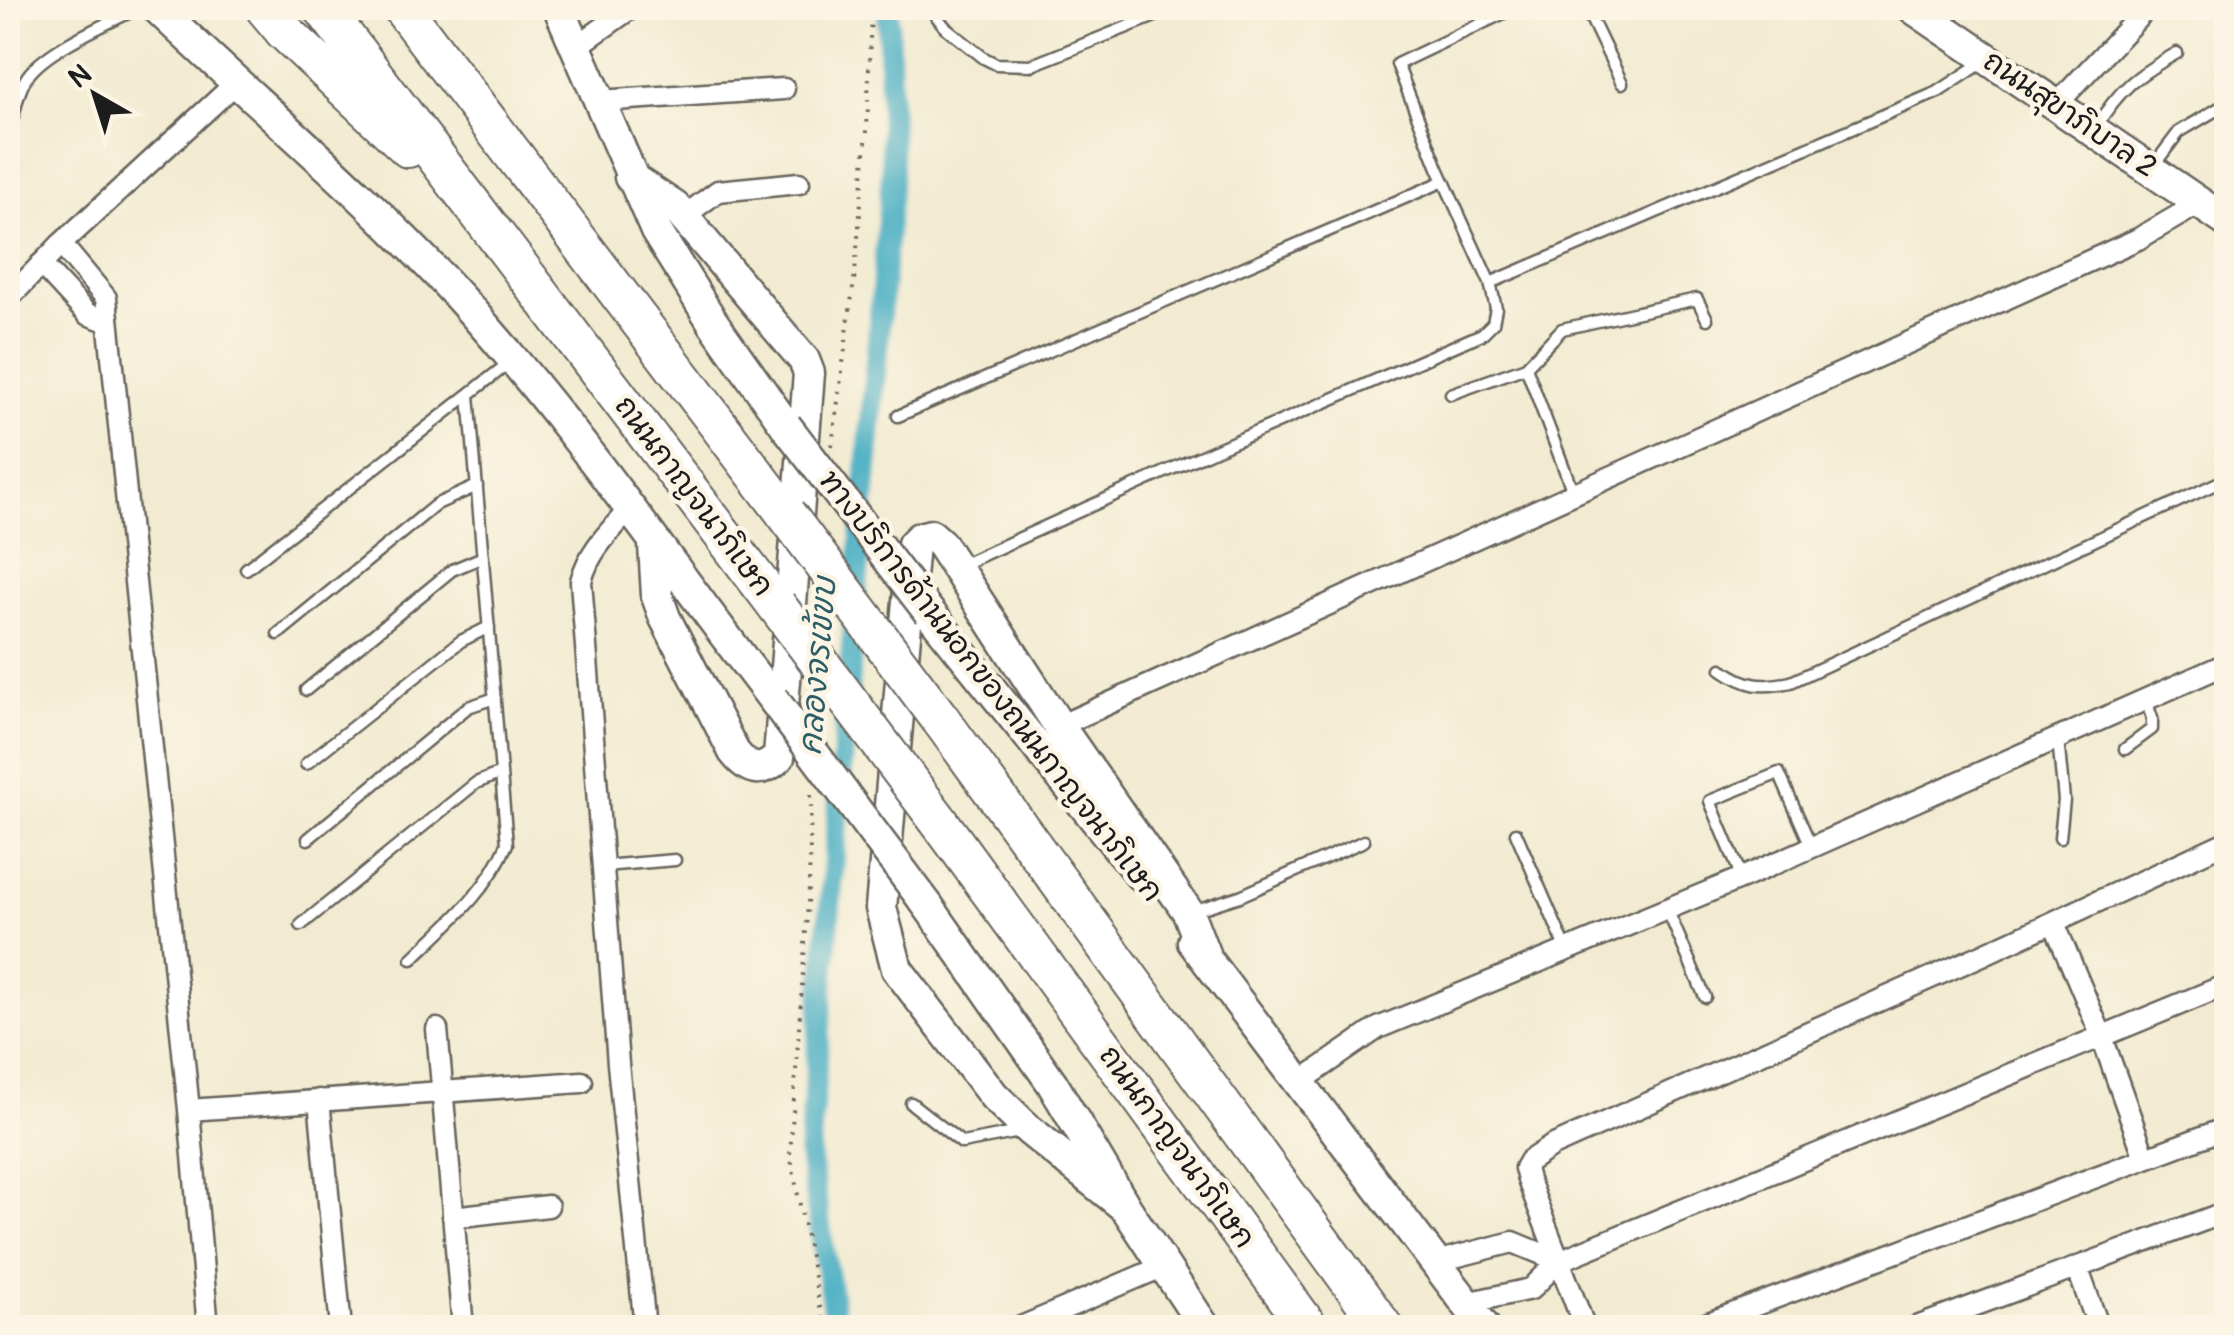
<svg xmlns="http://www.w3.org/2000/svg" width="2234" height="1335" viewBox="0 0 2234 1335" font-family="Pangolin,'Playpen Sans Thai',sans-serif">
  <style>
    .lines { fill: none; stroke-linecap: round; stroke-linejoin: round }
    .canal { stroke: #42acc2; stroke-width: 22 }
    .lane-casing { stroke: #67645b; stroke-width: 15 }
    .street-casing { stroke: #67645b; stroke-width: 25 }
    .secondary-casing { stroke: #67645b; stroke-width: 35 }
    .highway-casing { stroke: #67645b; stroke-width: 42 }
    .path { stroke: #67645b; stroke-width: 4; stroke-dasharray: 2.5 8; stroke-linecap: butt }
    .lane { stroke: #fff; stroke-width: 10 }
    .street { stroke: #fff; stroke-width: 20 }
    .secondary { stroke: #fff; stroke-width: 30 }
    .highway { stroke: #fff; stroke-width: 38 }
    .secondary-bridge-casing { stroke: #67645b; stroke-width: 35; stroke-linecap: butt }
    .highway-bridge-casing { stroke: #67645b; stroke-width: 42; stroke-linecap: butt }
    .secondary-bridge { stroke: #fff; stroke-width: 30 }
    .highway-bridge { stroke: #fff; stroke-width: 38 }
    .labels { text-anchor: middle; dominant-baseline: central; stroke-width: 9; stroke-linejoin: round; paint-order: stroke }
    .street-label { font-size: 30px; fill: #1c1c1c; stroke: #fcf5e5 }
    .water-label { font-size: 32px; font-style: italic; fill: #2d5d67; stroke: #fcf5e5 }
  </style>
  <rect width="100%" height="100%" fill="#fcf5e5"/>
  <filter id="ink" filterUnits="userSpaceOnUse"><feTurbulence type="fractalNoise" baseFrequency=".01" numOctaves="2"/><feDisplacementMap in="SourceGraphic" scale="20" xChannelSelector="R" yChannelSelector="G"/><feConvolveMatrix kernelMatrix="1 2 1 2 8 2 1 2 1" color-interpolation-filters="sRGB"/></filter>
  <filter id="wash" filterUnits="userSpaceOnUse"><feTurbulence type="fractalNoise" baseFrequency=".0048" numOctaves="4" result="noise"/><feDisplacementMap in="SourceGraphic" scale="40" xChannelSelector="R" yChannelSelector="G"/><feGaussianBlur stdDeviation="2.25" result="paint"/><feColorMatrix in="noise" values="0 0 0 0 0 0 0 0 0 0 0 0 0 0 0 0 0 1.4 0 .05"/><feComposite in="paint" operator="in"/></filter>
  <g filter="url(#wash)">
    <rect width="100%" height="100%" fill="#f2ebd1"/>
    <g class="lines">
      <path class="canal" d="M836 1328 809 1154 892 173 888 8"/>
    </g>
  </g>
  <g filter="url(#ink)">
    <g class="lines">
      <defs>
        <path id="lane" d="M930 8 945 27 984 58 996 64 1032 65 1175 8
          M1586 8 1622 83
          M2095 128C2120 88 2137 75 2177 53
          M8 132C16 114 16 90 30 73 52 47 107 24 138 8
          M2151 169 2179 132 2226 104
          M1490 283 1938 92 1985 61
          M1526 367 1573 492
          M1451 394 1526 367 1562 329 1697 299 1707 319
          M898 416 1444 181
          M961 565 1185 463 1482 334 1493 323 1496 308 1490 283 1438 168 1397 64 1506 12
          M246 569 509 363
          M278 634 437 504 477 486
          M1722 669C1747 687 1762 688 1791 682L2226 479
          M306 690 452 570 483 557
          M2058 739 2064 800 2060 838
          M2125 749 2152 729V718L2146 700
          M306 764 461 641 489 627
          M1516 833 1567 951
          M308 839 468 707 495 698
          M603 866 675 860
          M1742 878 1710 801 1779 773 1812 848
          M1667 909 1705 997
          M1193 911 1240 896 1364 841
          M301 925 476 783 501 773
          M412 959C449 923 487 892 507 844L469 395
          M911 1103 962 1143 1025 1131"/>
        <path id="street" d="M576 47 631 8
          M599 101 784 89
          M2056 105 2147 8
          M683 217 718 191 799 183
          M61 244 106 298 189 1110 208 1328
          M41 264 87 314 106 321
          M8 299 61 244 236 83
          M629 510C608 533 589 551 581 581L618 1064 645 1328
          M1059 726 2138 239 2200 203
          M2054 923 2102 1037 2145 1158
          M437 1029 463 1328
          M1300 1082 1378 1028 1742 878 2226 664
          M319 1100 341 1328
          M189 1110 582 1082
          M453 1217 548 1206
          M1559 1261 2226 985
          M1435 1262 1513 1242 1559 1261 1531 1289 1466 1303
          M2077 1267 2099 1328
          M1019 1328 1164 1266
          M1585 1328 1528 1180 1525 1168 1529 1161 1552 1146 1982 955 2226 842
          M1695 1328 2226 1128
          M1914 1328 2226 1212"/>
        <path id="secondary" d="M157 8C257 104 365 194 459 297 573 423 669 564 773 699
          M559 8 656 231 714 324 786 426
          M1913 8 2226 221
          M630 177 675 207 804 360 809 373 779 757C761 774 749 771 734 752L665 618 657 596 654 545
          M929 612 1140 875
          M928 906 1052 1083 1126 1208 1205 1328
          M1193 942 1485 1328
          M1126 1208 1029 1130 994 1096 897 969 881 908 913 544 919 538 931 535 941 544 1059 726 1188 912 1205 956"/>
        <path id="highway" d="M265 8 285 32 408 148
          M323 8 777 606
          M402 8 786 514
          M941 720 1384 1328
          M938 820 1309 1328"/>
      </defs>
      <use href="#lane" class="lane-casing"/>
      <use href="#street" class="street-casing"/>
      <use href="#secondary" class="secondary-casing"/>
      <use href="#highway" class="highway-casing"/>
      <path class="path" d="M832 446 855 273 867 131 871 8
        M811 795 809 888 790 1154 824 1328"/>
      <use href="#lane" class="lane"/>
      <use href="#street" class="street"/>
      <use href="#secondary" class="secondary"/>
      <use href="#highway" class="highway"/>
      <defs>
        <path id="secondary-bridge" d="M786 426 929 612
          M773 699 928 906"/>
        <path id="highway-bridge" d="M786 514 941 720
          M777 606 938 820"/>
      </defs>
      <use href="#secondary-bridge" class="secondary-bridge-casing"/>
      <use href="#highway-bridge" class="highway-bridge-casing"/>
      <use href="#secondary-bridge" class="secondary-bridge"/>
      <use href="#highway-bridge" class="highway-bridge"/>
    </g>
  </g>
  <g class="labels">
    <g class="street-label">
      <text transform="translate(2070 114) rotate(34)">ถนนสุขาภิบาล 2</text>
      <text transform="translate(694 496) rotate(53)">ถนนกาญจนาภิเษก</text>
      <text transform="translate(991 686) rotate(52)">ทางบริการด้านนอกของถนนกาญจนาภิเษก</text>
      <text transform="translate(1177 1147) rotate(54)">ถนนกาญจนาภิเษก</text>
    </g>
    <g class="water-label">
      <text transform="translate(818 666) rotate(-85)">คลองจรเข้ขบ</text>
    </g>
  </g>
  <rect width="2234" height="1335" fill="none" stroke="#fcf5e5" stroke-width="40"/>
  <g transform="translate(95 95) rotate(321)" stroke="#fcf5e5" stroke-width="8" paint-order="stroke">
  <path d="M0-8L18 38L0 25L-18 38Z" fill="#1c1c1c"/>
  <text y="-15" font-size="28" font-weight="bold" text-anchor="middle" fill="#1c1c1c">N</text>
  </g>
</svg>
